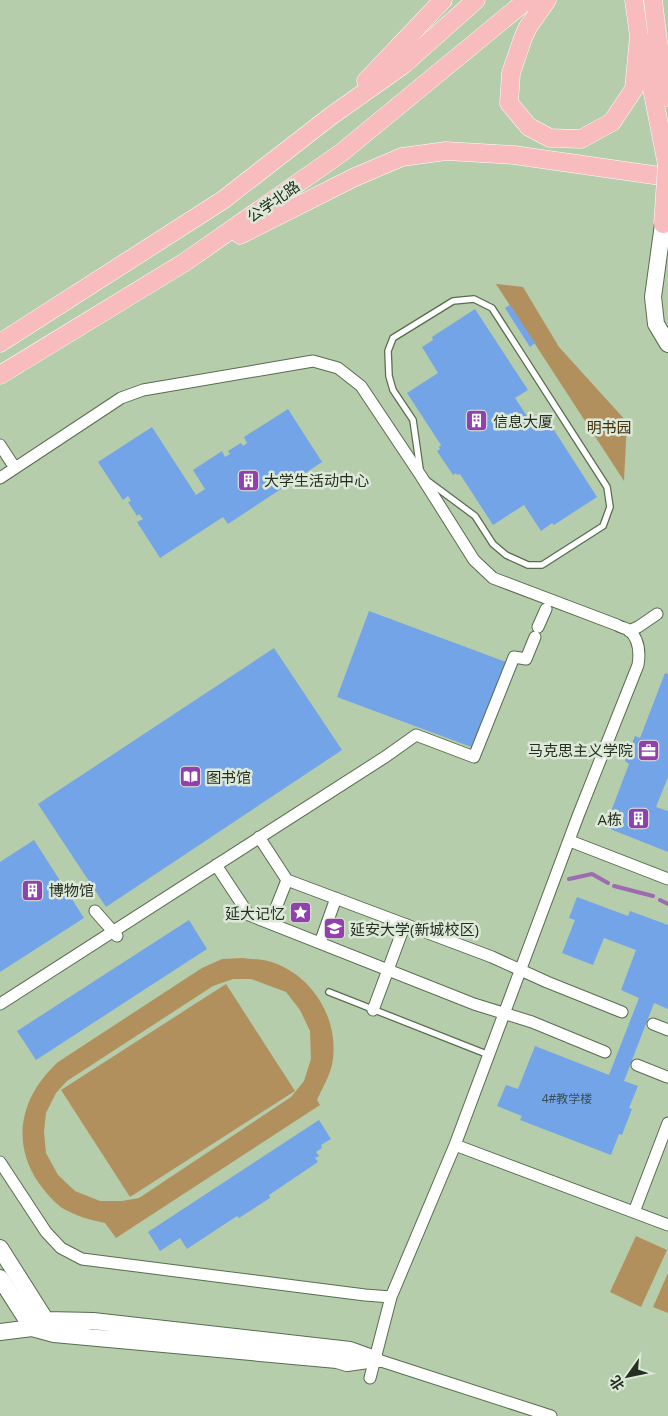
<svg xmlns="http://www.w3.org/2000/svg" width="668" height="1416" viewBox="0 0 668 1416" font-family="'Open Sans','Noto Sans SC',sans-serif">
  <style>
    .green { fill: #b2905d; fill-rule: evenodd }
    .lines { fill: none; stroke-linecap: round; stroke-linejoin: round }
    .stream { stroke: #9d6baf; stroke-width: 4 }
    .building { fill: #73a4e8 }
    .lane-casing { stroke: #586d4f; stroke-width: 8 }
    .street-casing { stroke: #586d4f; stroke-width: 13 }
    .secondary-casing { stroke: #586d4f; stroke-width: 18 }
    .primary-casing { stroke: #fff; stroke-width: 19 }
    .lane { stroke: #fff; stroke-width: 5.5 }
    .street { stroke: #fff; stroke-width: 11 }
    .secondary { stroke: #fff; stroke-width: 16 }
    .primary { stroke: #f8bbbe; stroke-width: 18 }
    .primary-bridge-casing { stroke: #fff; stroke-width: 19; stroke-linecap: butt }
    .primary-bridge { stroke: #f8bbbe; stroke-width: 18 }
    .labels { text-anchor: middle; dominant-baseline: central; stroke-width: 5; stroke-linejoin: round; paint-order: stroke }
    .number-label { font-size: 12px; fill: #384c53 }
    .street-label { font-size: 15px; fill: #252e21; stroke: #dde9d8 }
    .poi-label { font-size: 15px; fill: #252e21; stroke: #dde9d8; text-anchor: start }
    .park-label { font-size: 15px; fill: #432e0a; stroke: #dde9d8 }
  </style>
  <rect width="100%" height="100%" fill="#b5cdab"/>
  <path class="green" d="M496 284 523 287 559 347 627 422 624 481Z
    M242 958C250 959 260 959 268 961 312 973 341 1020 332 1065 329 1077 322 1089 317 1100L320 1105 116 1238 105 1223C90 1220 76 1216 62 1208 53 1201 45 1192 38 1182 10 1140 22 1095 58 1062L202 968 222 959ZM233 979H251L286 992 300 1010 310 1031 311 1059 304 1081 291 1097 139 1198 122 1201H100L75 1191 58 1175 46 1153 44 1132 46 1113 56 1093 67 1081 213 986Z
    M226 984 295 1091 130 1197 61 1090Z
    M636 1236 667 1250 641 1307 610 1292Z
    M668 1273V1313L653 1307Z"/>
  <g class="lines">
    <path class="stream" d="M569 879 592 874 608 883
      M614 886 653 896
      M660 900 668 904"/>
  </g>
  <path class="building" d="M510 305 535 343 530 347 505 308Z
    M475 309 528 390 515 398 533 425 545 416 597 497 554 525 552 523 541 531 524 505 493 525 460 474 457 475 456 473 453 475 437 451 440 449 439 447 441 445 407 393 438 373 422 347 433 340 432 337Z
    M288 409 322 462 228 524 223 517 160 558 137 522 143 519 139 514 137 516 128 502 131 501 128 496 123 500 98 462 152 427 196 495 205 489 193 470 222 451 225 457 230 454 228 451 241 443 243 446 247 443 244 437Z
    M369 611 506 662 474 748 337 697Z
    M274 648 342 750 106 907 38 804Z
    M665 673 668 674V777L656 807 668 811V852L605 827 629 764 625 761 635 736 640 738Z
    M34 840 84 918 0 972V862Z
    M577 897 628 916 630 911 668 925V1009L654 1003 624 1081 638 1086 629 1108 632 1109 622 1135 619 1134 611 1155 520 1120 522 1116 497 1106 506 1085 518 1089 535 1046 609 1075 639 998 621 990 636 950 604 938 593 965 562 953 575 920 569 918Z
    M189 920 207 949 36 1060 17 1031Z
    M319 1120 331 1139 321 1145 322 1148 316 1152 319 1156 315 1158 318 1162 269 1195 270 1198 239 1218 237 1216 187 1249 180 1238 160 1251 148 1232Z"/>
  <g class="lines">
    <defs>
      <path id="lane" d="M474 299 492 308 607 487 610 507 603 526 542 565H528L506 555 493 544 475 516 421 476 413 420 393 390 389 376 388 351 393 338 453 301Z
        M329 992 489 1055"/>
      <path id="street" d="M0 445 15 468
        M0 478 121 398 143 390 313 361 338 368 361 386 421 476 474 560 493 578 617 625C620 627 625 628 629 630 639 639 640 653 638 665L578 816 455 1145 391 1297 370 1378
        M538 627 546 609
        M629 631 638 627 657 614
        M259 837 287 880 492 957 547 982 622 1012
        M570 841 668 879
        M216 865 249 915 474 1004 532 1022 605 1052
        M95 911 117 936
        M270 923 287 880
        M320 943 336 898
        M0 1004 385 757 416 735 474 757 514 657 526 659 535 637
        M373 1010 405 924
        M653 1024 668 1030
        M637 1065 667 1077
        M455 1145 668 1225
        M0 1162 46 1232 61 1248 82 1259 365 1295 391 1297
        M634 1212 668 1123
        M375 1359 551 1416"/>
      <path id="secondary" d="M663 224 653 297 656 324 668 344
        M0 1248 52 1330
        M0 1278 32 1328 0 1332
        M47 1320 93 1321 350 1350 375 1359 347 1363 337 1360 54 1334 32 1328Z"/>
      <path id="primary" d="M547 0 528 27 523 38 511 73 509 103 529 127 550 138 581 139 612 122 634 89 639 36
        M634 0 639 36 647 63 667 165
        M653 0 658 41 668 97
        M366 81 443 0
        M240 235 355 177 402 157 446 151 514 155 668 177
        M0 343 223 200 331 116 403 65 476 0
        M0 375 185 262 341 153 527 0"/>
    </defs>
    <use href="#lane" class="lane-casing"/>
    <use href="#street" class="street-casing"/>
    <use href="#secondary" class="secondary-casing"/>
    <use href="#primary" class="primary-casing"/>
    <use href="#lane" class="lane"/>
    <use href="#street" class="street"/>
    <use href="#secondary" class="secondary"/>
    <use href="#primary" class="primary"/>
    <defs>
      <path id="primary-bridge" d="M663 224 667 165"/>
    </defs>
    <use href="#primary-bridge" class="primary-bridge-casing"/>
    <use href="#primary-bridge" class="primary-bridge"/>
  </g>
  <defs>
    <symbol id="building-square" viewBox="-11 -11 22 22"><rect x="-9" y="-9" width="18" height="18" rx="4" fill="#9240ae" stroke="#dde9d8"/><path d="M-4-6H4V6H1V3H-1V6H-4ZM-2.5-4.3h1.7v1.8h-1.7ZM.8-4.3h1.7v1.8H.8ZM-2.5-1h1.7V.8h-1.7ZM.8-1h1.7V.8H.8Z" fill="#fff"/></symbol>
    <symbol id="office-square" viewBox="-11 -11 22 22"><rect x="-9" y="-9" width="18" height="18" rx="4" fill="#9240ae" stroke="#dde9d8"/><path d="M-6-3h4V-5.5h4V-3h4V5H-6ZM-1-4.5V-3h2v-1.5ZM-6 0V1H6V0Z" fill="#fff"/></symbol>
    <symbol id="library-square" viewBox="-11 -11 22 22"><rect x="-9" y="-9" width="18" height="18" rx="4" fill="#9240ae" stroke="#dde9d8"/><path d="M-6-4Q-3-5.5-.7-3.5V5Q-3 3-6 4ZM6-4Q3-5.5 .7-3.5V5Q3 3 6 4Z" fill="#fff"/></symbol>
    <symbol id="sight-square" viewBox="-11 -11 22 22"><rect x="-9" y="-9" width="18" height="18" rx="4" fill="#9240ae" stroke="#dde9d8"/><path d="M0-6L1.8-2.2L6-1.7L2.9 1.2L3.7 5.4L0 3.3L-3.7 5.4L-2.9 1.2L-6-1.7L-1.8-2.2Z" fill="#fff"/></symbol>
    <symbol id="university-square" viewBox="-11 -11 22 22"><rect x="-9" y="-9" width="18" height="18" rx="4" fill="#9240ae" stroke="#dde9d8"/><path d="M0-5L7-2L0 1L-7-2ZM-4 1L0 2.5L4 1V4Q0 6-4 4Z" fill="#fff"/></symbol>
  </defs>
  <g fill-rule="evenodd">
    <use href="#building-square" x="464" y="408" width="25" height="25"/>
    <use href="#building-square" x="236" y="468" width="25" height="25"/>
    <use href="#office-square" x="636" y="738" width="25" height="25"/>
    <use href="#library-square" x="178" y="764" width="25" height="25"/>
    <use href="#building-square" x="626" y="806" width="25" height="25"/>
    <use href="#building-square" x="20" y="878" width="25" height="25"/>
    <use href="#sight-square" x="288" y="900" width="25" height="25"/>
    <use href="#university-square" x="322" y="916" width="25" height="25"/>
  </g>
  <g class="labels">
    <g class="number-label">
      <text x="567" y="1098">4#教学楼</text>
    </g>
    <g class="street-label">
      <text transform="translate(273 201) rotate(-35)">公学北路</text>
    </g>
    <g class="poi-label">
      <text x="493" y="421">信息大厦</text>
      <text x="264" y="480">大学生活动中心</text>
      <text x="633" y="750" text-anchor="end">马克思主义学院</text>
      <text x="206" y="777">图书馆</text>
      <text x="622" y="819" text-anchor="end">A栋</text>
      <text x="49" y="890">博物馆</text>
      <text x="285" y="913" text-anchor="end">延大记忆</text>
      <text x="350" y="929">延安大学(新城校区)</text>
    </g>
    <g class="park-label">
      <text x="609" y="427">明书园</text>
    </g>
  </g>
  <g transform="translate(628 1376) rotate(237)" stroke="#dde9d8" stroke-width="4" paint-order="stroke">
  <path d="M0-4L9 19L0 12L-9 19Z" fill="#252e21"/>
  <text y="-8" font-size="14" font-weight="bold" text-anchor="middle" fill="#252e21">北</text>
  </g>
</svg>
